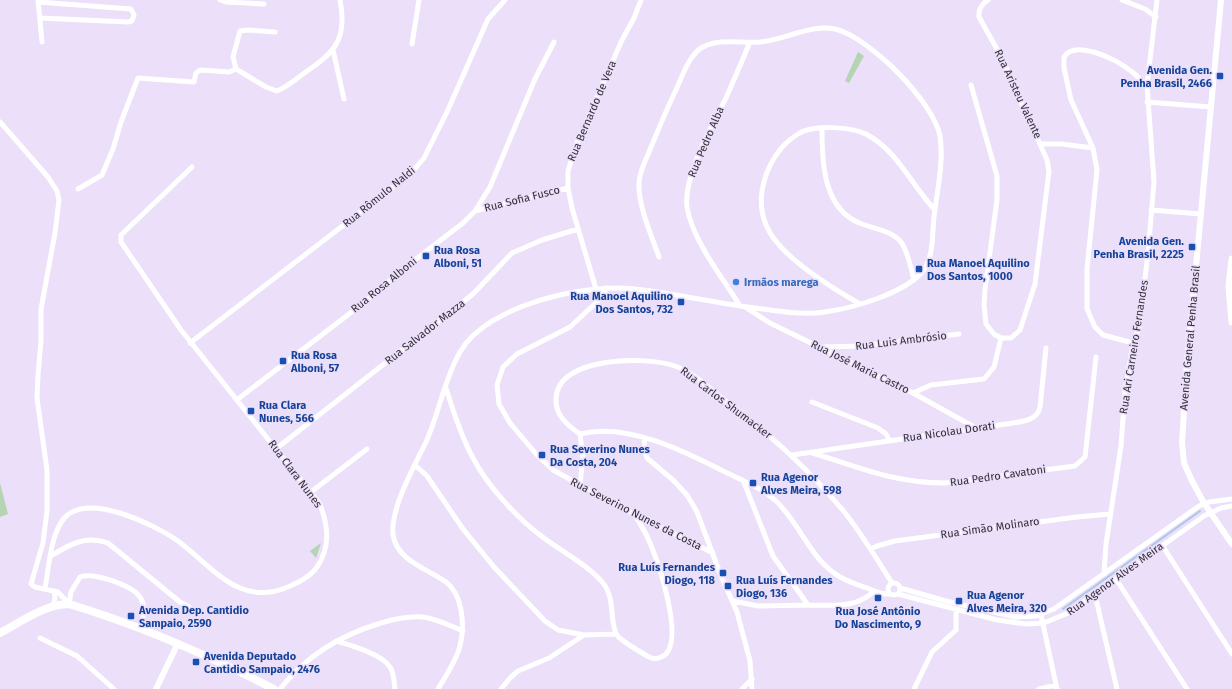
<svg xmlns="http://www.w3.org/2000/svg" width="1232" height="689" viewBox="0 0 1232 689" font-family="'Fira Sans',sans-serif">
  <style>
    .green { fill: #b4d4b2 }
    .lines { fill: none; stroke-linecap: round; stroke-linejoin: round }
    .stream { stroke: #aac6eb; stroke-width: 2 }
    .minor { stroke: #fff; stroke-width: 5 }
    .tertiary { stroke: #fff; stroke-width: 6 }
    .secondary { stroke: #fff; stroke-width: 7 }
    .primary { stroke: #fff; stroke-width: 8 }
    .transit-dot { fill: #1a4fb4; stroke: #ebdff9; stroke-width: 1.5 }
    .shop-dot { fill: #3f7fe0; stroke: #ebdff9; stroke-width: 1.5 }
    .labels { text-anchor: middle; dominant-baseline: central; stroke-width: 3; stroke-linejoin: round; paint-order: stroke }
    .transit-label { font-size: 11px; font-weight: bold; fill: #164399; stroke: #ebdff9; text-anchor: start }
    .street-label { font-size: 11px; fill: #342f3a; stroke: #ebdff9 }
    .shop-label { font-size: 11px; font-weight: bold; fill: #366cbe; stroke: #ebdff9; text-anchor: start }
  </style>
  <rect width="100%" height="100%" fill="#ebdff9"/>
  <path class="green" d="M858 52 864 56 849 83 845 81Z
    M0 483 8 514 0 517Z
    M321 543 316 558 310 551Z"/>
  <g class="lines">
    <path class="stream" d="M1063 609 1200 511"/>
    <path class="minor" d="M38 0 42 42
      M220 0 226 2 264 4
      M988 0C982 4 978 9 979 17L1003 60 1021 103 1040 144H1062L1093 148
      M1122 0 1145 9 1156 17
      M38 2 131 9 134 15 132 21 128 22 40 18
      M275 32 248 30 240 31 233 57 236 69 266 87 277 91C287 87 295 80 303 74 334 53 348 40 340 0
      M412 44 419 0
      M333 50 344 99
      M971 85 997 176V200L985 289 984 305 986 324 994 334 1001 338H1011L1020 330 1035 284 1049 171 1047 160 1040 144
      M1147 102 1211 107
      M0 122 48 177 57 191 59 200 55 233 41 309V341L38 375 37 398 47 470V511L43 543 31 584 35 587 58 592 69 604
      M822 129C822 163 823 210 862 224 875 229 892 231 901 242 908 252 911 268 914 280
      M78 189 102 175 113 149 121 122 138 78 194 82 196 73 200 70 229 72 236 69
      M1151 210 1201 214
      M475 211 568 188
      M607 288 600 299 570 327 517 354 503 367 497 385 499 404 510 423 537 455 553 470 634 514 713 553
      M596 289 572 208 568 188V171L576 145 622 40 634 18 641 0
      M860 304C832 288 780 257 767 227 752 195 769 152 798 134 813 124 851 127 866 134 898 151 911 185 935 210
      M740 306C723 278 692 240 687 207 683 177 712 126 726 98 734 80 742 61 750 42
      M745 307 770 323 913 393 976 428
      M190 343 392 188 413 171 424 158 447 112 488 19 505 0
      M1133 343 1103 335 1095 327 1087 309V269L1097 170 1093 148 1071 100 1064 68V57C1074 39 1116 59 1128 69 1135 73 1140 80 1147 85
      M821 347 860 346 959 334
      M446 388C453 411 461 436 473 458 487 485 516 517 540 535 559 550 588 565 603 583 616 599 609 623 617 635 621 641 642 653 649 657 655 660 661 658 666 654 683 636 659 564 650 543 646 533 640 523 634 514
      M913 393 931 385 984 379 994 367 1001 338
      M238 399 366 301 407 266 463 223 475 211 490 187 535 79 554 42
      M812 402 878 428 886 434 889 440
      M580 434C628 422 686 452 727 473 744 481 761 488 775 500 798 521 809 555 834 573 844 581 856 584 867 588 875 591 881 595 890 594
      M644 438 645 452 647 458 673 480 687 495 697 512 721 576 737 612 750 661 752 689
      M277 448 473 294 512 253 542 240 578 229
      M812 453C860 467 893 483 945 483L1075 466 1085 457 1096 357
      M792 455 1006 424C1019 422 1037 422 1040 407L1046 348
      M415 465 427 476 463 529 494 567 545 621 558 630 584 635
      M743 480 773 556 808 605C832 605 856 609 874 591
      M580 485 583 456 580 434C567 425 555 415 556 398 558 356 647 356 675 366 692 372 708 387 722 398 766 431 806 466 841 508 861 532 876 558 892 583
      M311 492 367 449
      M1162 545 1232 654
      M871 549 877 546 895 541 1077 517 1110 514
      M51 556C70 544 86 535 108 543L180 602 189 607
      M1104 574 1106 544 1121 446 1125 391 1133 343 1139 328 1148 253 1154 182 1147 85 1157 0
      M1116 579 1187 689
      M888 589a6 6 0 1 1 12 0a6 6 0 1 1-12 0Z
      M45 588C49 567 50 539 62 521 84 489 155 525 178 541 212 566 239 608 288 587 299 582 310 577 317 567 331 546 328 526 320 504L181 330 121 242V235L192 167
      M900 588 946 601 1016 617 1036 616 1054 609 1199 506 1209 502 1232 499
      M898 594 997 620 1026 624 1044 623 1068 613 1204 516 1221 508 1232 506
      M1095 595 1117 689
      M733 601 758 606 808 605
      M69 604 71 592 80 577C93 572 132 585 140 597 146 605 143 618 141 627
      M53 606 55 598 54 591
      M1041 615 1057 689
      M40 638 77 656 114 689
      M336 641C350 645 382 654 390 667 394 673 394 682 395 689
      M280 689C307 655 340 635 381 623 394 619 409 616 423 617 437 619 451 626 463 631
      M438 689C455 662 467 643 461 610 459 599 455 589 446 582 428 569 397 561 393 535 390 509 414 467 426 442 439 413 444 380 460 352 487 305 585 283 635 289 678 294 720 304 763 309 784 312 804 315 825 312 853 308 903 294 922 272 934 258 932 235 934 217 937 191 944 162 940 136 933 101 869 37 835 29 810 24 785 40 760 42 739 44 707 35 693 56 685 66 681 79 676 90 666 110 658 131 649 152 645 162 639 172 639 184 638 205 652 237 659 257
      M501 689 510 678 518 671 549 658 584 635 616 634
      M742 689 752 679
      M914 689 932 652 956 630V610
      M1039 689 1056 685"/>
    <path class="tertiary" d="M1221 0 1187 362 1182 443 1184 463 1192 481 1204 503 1232 544
      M156 689 178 643"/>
    <path class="secondary" d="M1232 259 1229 286 1232 322"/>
    <path class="primary" d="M0 633C21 622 45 604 69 604 142 626 206 654 274 689"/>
  </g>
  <g class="transit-dot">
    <rect x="1216" y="72" width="8" height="8" rx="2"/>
    <rect x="1188" y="243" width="8" height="8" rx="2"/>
    <rect x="422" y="252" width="8" height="8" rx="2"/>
    <rect x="915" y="265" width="8" height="8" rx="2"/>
    <rect x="677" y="298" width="8" height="8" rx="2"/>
    <rect x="279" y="357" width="8" height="8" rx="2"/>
    <rect x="247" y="407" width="8" height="8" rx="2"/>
    <rect x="538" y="451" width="8" height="8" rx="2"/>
    <rect x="749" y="479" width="8" height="8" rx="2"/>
    <rect x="719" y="569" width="8" height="8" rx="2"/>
    <rect x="724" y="582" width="8" height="8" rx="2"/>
    <rect x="874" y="594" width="8" height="8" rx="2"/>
    <rect x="955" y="597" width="8" height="8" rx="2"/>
    <rect x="127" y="612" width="8" height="8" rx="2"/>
    <rect x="192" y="658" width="8" height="8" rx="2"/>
  </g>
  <circle class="shop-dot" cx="736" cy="282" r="4"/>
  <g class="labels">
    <g class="transit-label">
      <text x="1212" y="70" text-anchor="end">Avenida Gen.<tspan x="1212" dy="13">Penha Brasil, 2466</tspan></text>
      <text x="1184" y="241" text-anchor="end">Avenida Gen.<tspan x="1184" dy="13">Penha Brasil, 2225</tspan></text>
      <text x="434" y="250">Rua Rosa<tspan x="434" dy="13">Alboni, 51</tspan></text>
      <text x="927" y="263">Rua Manoel Aquilino<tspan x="927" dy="13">Dos Santos, 1000</tspan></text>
      <text x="673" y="296" text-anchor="end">Rua Manoel Aquilino<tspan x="673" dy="13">Dos Santos, 732</tspan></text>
      <text x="291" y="355">Rua Rosa<tspan x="291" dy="13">Alboni, 57</tspan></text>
      <text x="259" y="405">Rua Clara<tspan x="259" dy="13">Nunes, 566</tspan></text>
      <text x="550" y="449">Rua Severino Nunes<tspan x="550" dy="13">Da Costa, 204</tspan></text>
      <text x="761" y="477">Rua Agenor<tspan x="761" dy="13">Alves Meira, 598</tspan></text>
      <text x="715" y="567" text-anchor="end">Rua Luís Fernandes<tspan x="715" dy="13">Diogo, 118</tspan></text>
      <text x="736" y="580">Rua Luís Fernandes<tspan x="736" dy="13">Diogo, 136</tspan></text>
      <text x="967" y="595">Rua Agenor<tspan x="967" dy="13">Alves Meira, 320</tspan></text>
      <text x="139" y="610">Avenida Dep. Cantidio<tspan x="139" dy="13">Sampaio, 2590</tspan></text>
      <text x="878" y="611" text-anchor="middle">Rua José Antônio<tspan x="878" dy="13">Do Nascimento, 9</tspan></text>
      <text x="204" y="656">Avenida Deputado<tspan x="204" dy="13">Cantidio Sampaio, 2476</tspan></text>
    </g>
    <g class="street-label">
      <text transform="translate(1018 94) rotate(65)">Rua Aristeu Valente</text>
      <text transform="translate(592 111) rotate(-67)">Rua Bernardo de Vera</text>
      <text transform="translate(706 142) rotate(-67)">Rua Pedro Alba</text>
      <text transform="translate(379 197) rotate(-39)">Rua Rômulo Naldi</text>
      <text transform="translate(522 199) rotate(-14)">Rua Sofia Fusco</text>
      <text transform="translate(384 285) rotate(-39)">Rua Rosa Alboni</text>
      <text transform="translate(425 332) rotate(-38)">Rua Salvador Mazza</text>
      <text transform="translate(1190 338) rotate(-85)">Avenida General Penha Brasil</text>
      <text transform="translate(901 341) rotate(-7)">Rua Luis Ambrósio</text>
      <text transform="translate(1134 347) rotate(-81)">Rua Ari Carneiro Fernandes</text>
      <text transform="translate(860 367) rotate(26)">Rua José Maria Castro</text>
      <text transform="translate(726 403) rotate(37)">Rua Carlos Shumacker</text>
      <text transform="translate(949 432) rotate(-8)">Rua Nicolau Dorati</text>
      <text transform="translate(295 474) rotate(53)">Rua Clara Nunes</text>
      <text transform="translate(998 476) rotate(-8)">Rua Pedro Cavatoni</text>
      <text transform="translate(636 514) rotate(27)">Rua Severino Nunes da Costa</text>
      <text transform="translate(990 528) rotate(-8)">Rua Simão Molinaro</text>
      <text transform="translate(1115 579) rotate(-36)">Rua Agenor Alves Meira</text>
    </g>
    <g class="shop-label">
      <text x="744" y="282">Irmãos marega</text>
    </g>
  </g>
</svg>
